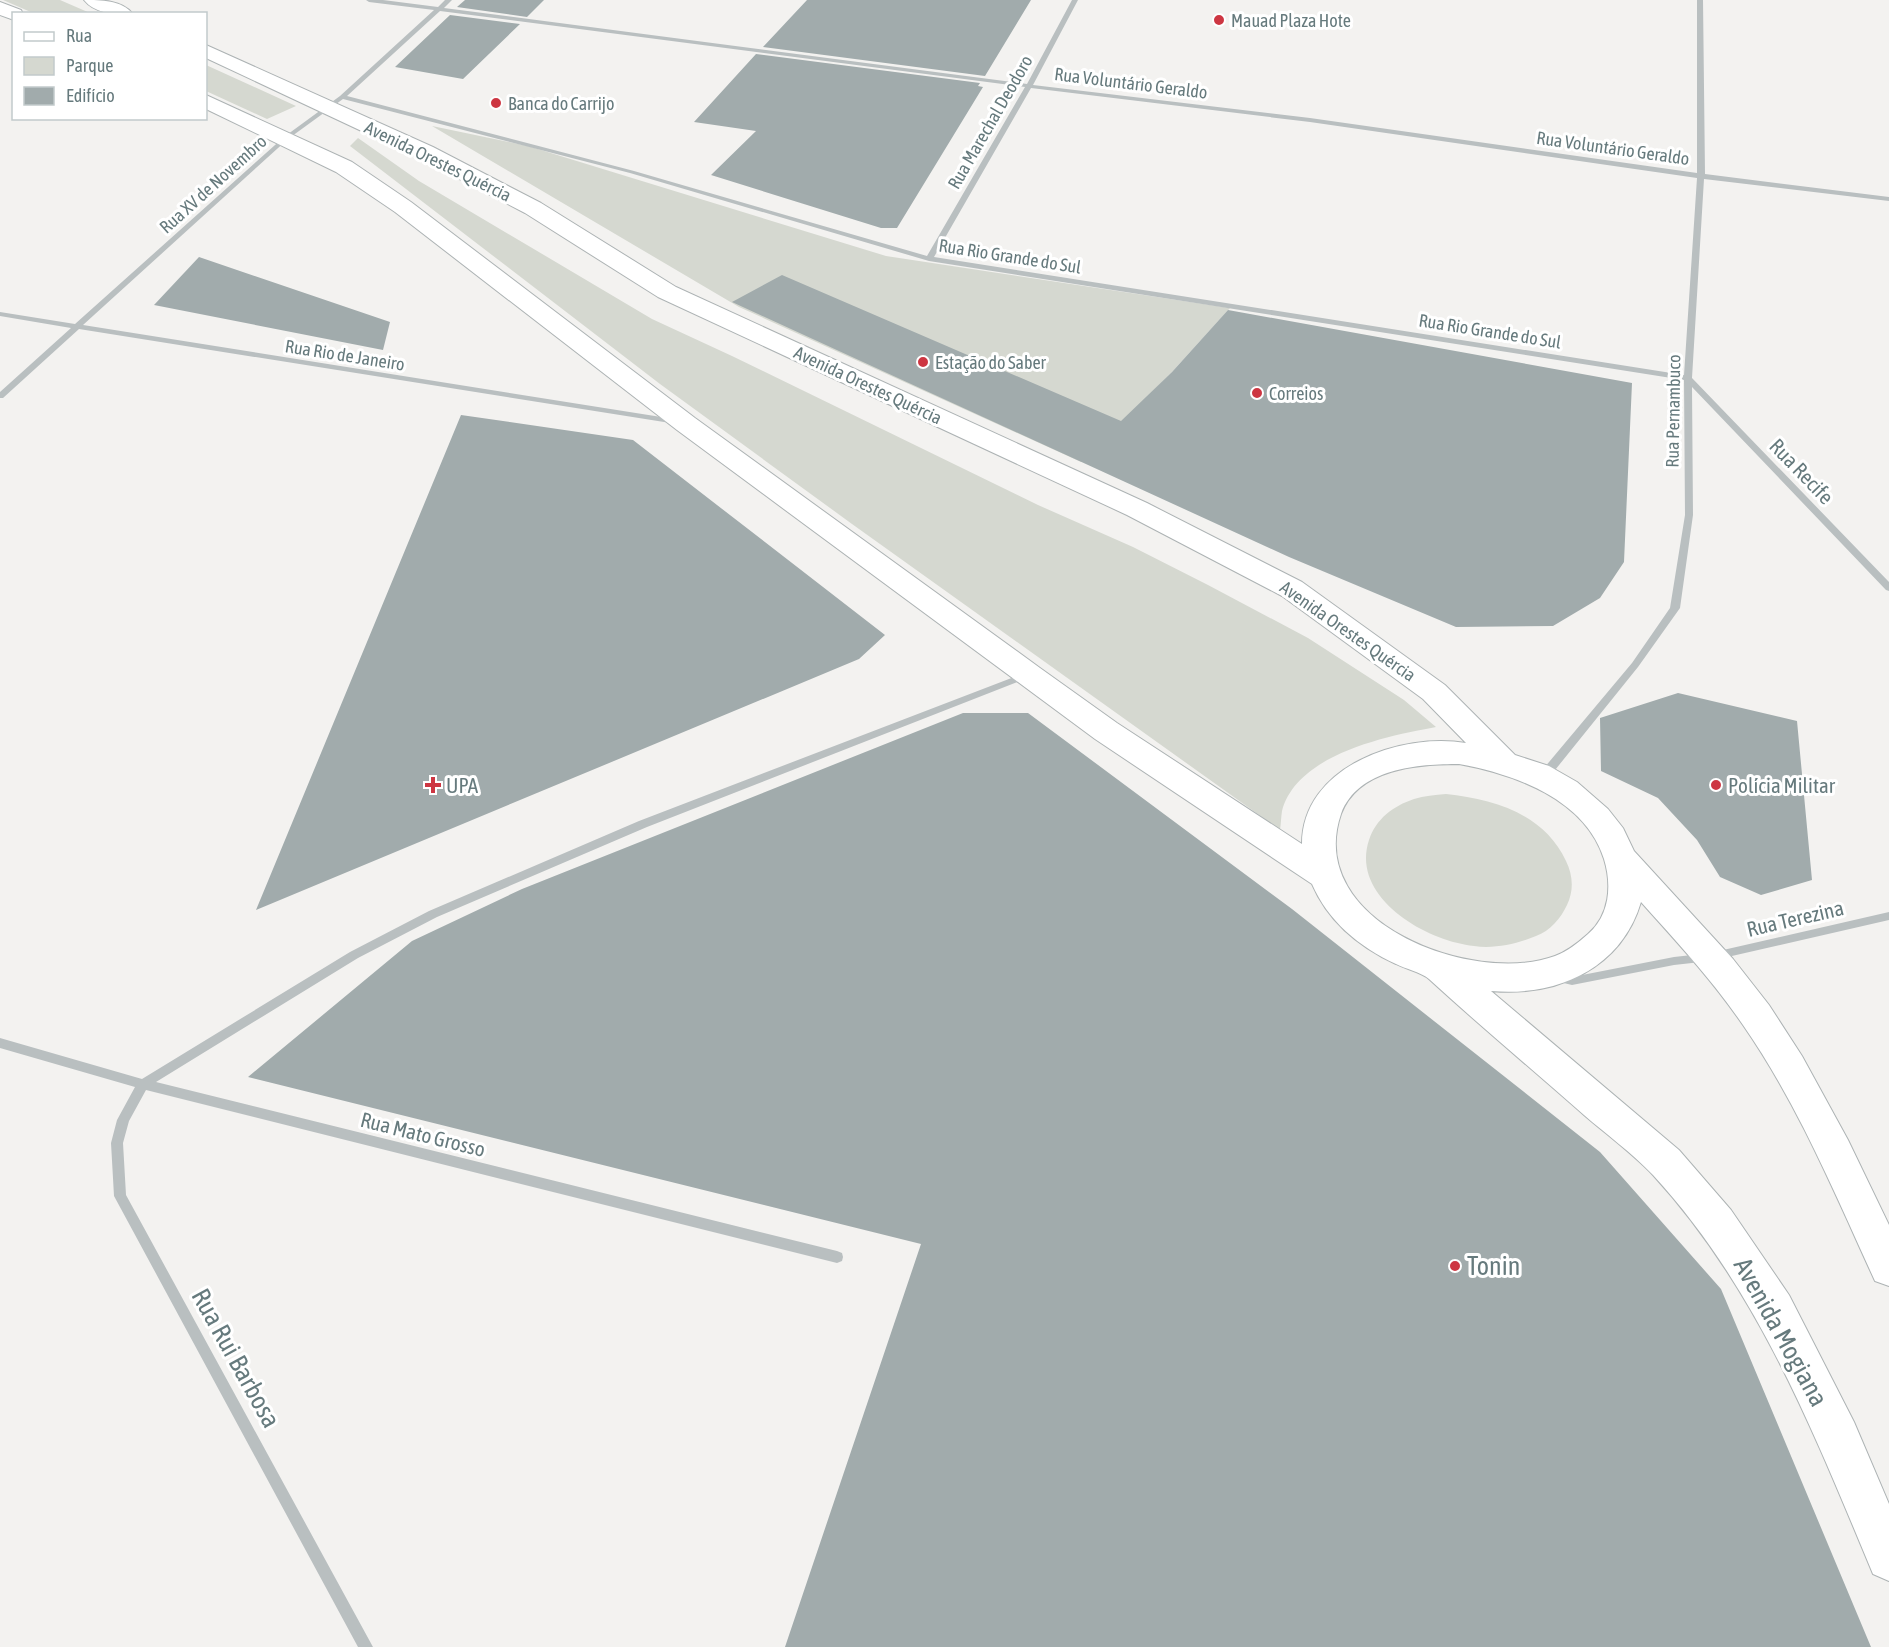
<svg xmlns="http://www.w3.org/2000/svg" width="1889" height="1647" viewBox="0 0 1889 1647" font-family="'Asap Condensed',sans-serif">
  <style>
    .green { fill: #d5d8d0 }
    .building { fill: #a1abac }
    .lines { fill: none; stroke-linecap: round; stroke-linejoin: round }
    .major-casing { stroke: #adb3b4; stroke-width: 2 }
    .minor { fill: #b9bfc0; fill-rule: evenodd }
    .major { fill: #fff; fill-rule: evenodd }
    .poi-dot { fill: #cd3642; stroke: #fff; stroke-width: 2 }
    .labels { text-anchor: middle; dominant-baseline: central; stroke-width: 6; stroke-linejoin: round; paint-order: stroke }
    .far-poi-label { font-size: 18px; fill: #667a7d; stroke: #fff; text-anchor: start }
    .far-street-label { font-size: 18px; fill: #667a7d; stroke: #fff }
    .street-label { font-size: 21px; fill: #667a7d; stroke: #fff }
    .poi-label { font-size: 21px; fill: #667a7d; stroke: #fff; text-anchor: start }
    .near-poi-label { font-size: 26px; fill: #667a7d; stroke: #fff; text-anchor: start }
    .near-street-label { font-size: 26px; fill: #667a7d; stroke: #fff }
  </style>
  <rect width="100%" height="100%" fill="#f3f2f0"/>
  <path class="green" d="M3 0H60L90 13H33Z
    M206 65 296 106 267 119 206 91Z
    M432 126 528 146 886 256 1230 308 1172 372 1081 462 739 307Z
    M358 138 419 181 652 319 732 356 1038 505 1133 547 1208 585 1308 638 1404 700 1436 727C1387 736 1297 754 1282 811 1281 817 1281 824 1280 830L852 524 660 384 350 146Z
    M1446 794C1494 799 1544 814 1566 861 1573 875 1574 891 1567 905 1561 918 1550 931 1536 936 1517 944 1494 949 1474 946 1425 941 1350 897 1369 840 1376 819 1393 806 1414 799 1424 796 1435 795 1446 794Z"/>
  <path class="building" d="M465 0H544L527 17 457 7Z
    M807 0H1031L985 76 763 47Z
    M450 15 520 24 463 79 395 67Z
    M756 54 980 83 978 86 983 87 897 228H881L711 175 756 131 694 122Z
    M199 257 390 322 383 350 154 305Z
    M782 275 1121 421 1172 372 1228 310 1632 383 1624 562 1600 598 1553 626 1456 627 1289 557 732 302Z
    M461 415 633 440 885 635 859 659 256 910Z
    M1678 693 1797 721 1812 880 1761 895 1720 877 1697 840 1658 798 1601 771 1600 718Z
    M963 713H1028L1292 909 1600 1152 1721 1289 1871 1647H785L921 1244 248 1077 412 941 522 889Z"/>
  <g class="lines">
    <defs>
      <path id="major" d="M84 0C101 0 122 0 133 14 117 14 96 15 84 0Z
        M0 2 21 10 23 14H14V20L0 15Z
        M206 45 433 147 541 203 676 287 1147 503 1302 582 1445 685 1515 755 1549 766 1577 782 1608 809 1623 828 1634 851 1733 959 1769 1005 1802 1056 1848 1140 1889 1225V1286L1875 1281C1835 1194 1798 1104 1743 1025 1713 981 1677 942 1641 902 1621 969 1557 997 1491 991L1679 1150 1731 1210 1789 1295 1854 1422 1889 1504V1581L1873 1574C1814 1433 1758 1289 1653 1175 1632 1153 1606 1134 1584 1115 1532 1069 1479 1025 1429 979 1421 972 1405 969 1396 964 1359 947 1328 921 1312 884L1095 739 677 430 395 212 336 172 206 109V95L352 162 411 202 695 418 1040 668 1117 723 1302 844C1302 766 1402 732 1466 743L1423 699 1282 596 1127 515 658 297 525 213 417 157 206 58ZM1459 764C1514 774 1585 799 1604 859 1612 885 1610 915 1588 934 1578 943 1568 951 1555 956 1473 986 1304 922 1341 814 1358 768 1419 764 1459 764Z"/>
    </defs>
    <use href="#major" class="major-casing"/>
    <path class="minor" d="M366 0H383L438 7 445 0H452L444 8 1027 84 1072 0H1078L1033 85 1310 118 1697 173V0H1703L1705 174 1889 197V201L1704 179 1692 378 1889 582V591L1886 590 1692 387 1693 515 1680 608 1638 667 1547 780H1539L1538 777 1539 774 1632 663 1670 608 1685 515 1684 380 929 261 630 173 343 99 288 139 83 325 680 420 683 421V425L79 329 3 398H0V392L71 328 0 316V312L75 324 284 137 340 96 434 10 369 2ZM440 11 1025 87 927 256 634 171 347 96ZM1031 88 1310 122 1697 178 1684 375 934 257Z
      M1027 672 1030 673 1032 675 1030 677 647 827 437 917 358 958 156 1082 837 1251 842 1253 843 1257 842 1261 837 1263 146 1090 129 1121 123 1143 126 1195 373 1647H358L114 1196 111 1143 117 1120 135 1087 0 1048V1038L142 1079 350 952 429 911 639 821Z
      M1889 912V920L1710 961 1674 965 1572 985 1551 980 1549 977 1551 974 1555 973 1572 977 1674 957 1710 953Z"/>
    <use href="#major" class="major"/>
  </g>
  <g class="poi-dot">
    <circle cx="1219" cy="20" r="6"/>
    <circle cx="496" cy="103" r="6"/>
    <circle cx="923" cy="362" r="6"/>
    <circle cx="1257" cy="393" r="6"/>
    <path d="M430 776h6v6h6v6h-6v6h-6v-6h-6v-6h6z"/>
    <circle cx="1716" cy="785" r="6"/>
    <circle cx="1455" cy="1266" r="6"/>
  </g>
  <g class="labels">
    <g class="far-poi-label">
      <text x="1231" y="20">Mauad Plaza Hote</text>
      <text x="508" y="103">Banca do Carrijo</text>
      <text x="935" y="362">Estação do Saber</text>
      <text x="1269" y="393">Correios</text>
    </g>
    <g class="far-street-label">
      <text transform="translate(1131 83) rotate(7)">Rua Voluntário Geraldo</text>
      <text transform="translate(990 122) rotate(-60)">Rua Marechal Deodoro</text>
      <text transform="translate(1613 148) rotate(8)">Rua Voluntário Geraldo</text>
      <text transform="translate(438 161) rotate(26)">Avenida Orestes Quércia</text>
      <text transform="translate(213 184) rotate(-42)">Rua XV de Novembro</text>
      <text transform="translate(1010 256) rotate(9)">Rua Rio Grande do Sul</text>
      <text transform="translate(1490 331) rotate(9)">Rua Rio Grande do Sul</text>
      <text transform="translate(345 355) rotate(9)">Rua Rio de Janeiro</text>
      <text transform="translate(868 385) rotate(25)">Avenida Orestes Quércia</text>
      <text transform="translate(1673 411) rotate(-89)">Rua Pernambuco</text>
      <text transform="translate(1348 631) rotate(35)">Avenida Orestes Quércia</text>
    </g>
    <g class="street-label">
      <text transform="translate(1802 471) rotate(46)">Rua Recife</text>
      <text transform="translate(1795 918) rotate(-13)">Rua Terezina</text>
      <text transform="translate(423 1134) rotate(14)">Rua Mato Grosso</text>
    </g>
    <g class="poi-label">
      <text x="446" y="785">UPA</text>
      <text x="1728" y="785">Polícia Militar</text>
    </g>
    <g class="near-poi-label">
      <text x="1467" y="1266">Tonin</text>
    </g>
    <g class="near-street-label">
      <text transform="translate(1781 1332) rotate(61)">Avenida Mogiana</text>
      <text transform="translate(236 1358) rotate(61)">Rua Rui Barbosa</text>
    </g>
  </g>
  <rect x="12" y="12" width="195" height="108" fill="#ffffff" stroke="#c2cacb" stroke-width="1.5"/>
  <rect x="24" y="32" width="30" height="9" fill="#ffffff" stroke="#c2cacb" stroke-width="1.5"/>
  <text x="66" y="42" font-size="18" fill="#667a7d">Rua</text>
  <rect x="24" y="57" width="30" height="18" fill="#d5d8d0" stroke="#c2cacb" stroke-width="1.5"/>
  <text x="66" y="72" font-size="18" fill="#667a7d">Parque</text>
  <rect x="24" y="87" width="30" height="18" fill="#a1abac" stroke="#c2cacb" stroke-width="1.5"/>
  <text x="66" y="102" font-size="18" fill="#667a7d">Edifício</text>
</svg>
